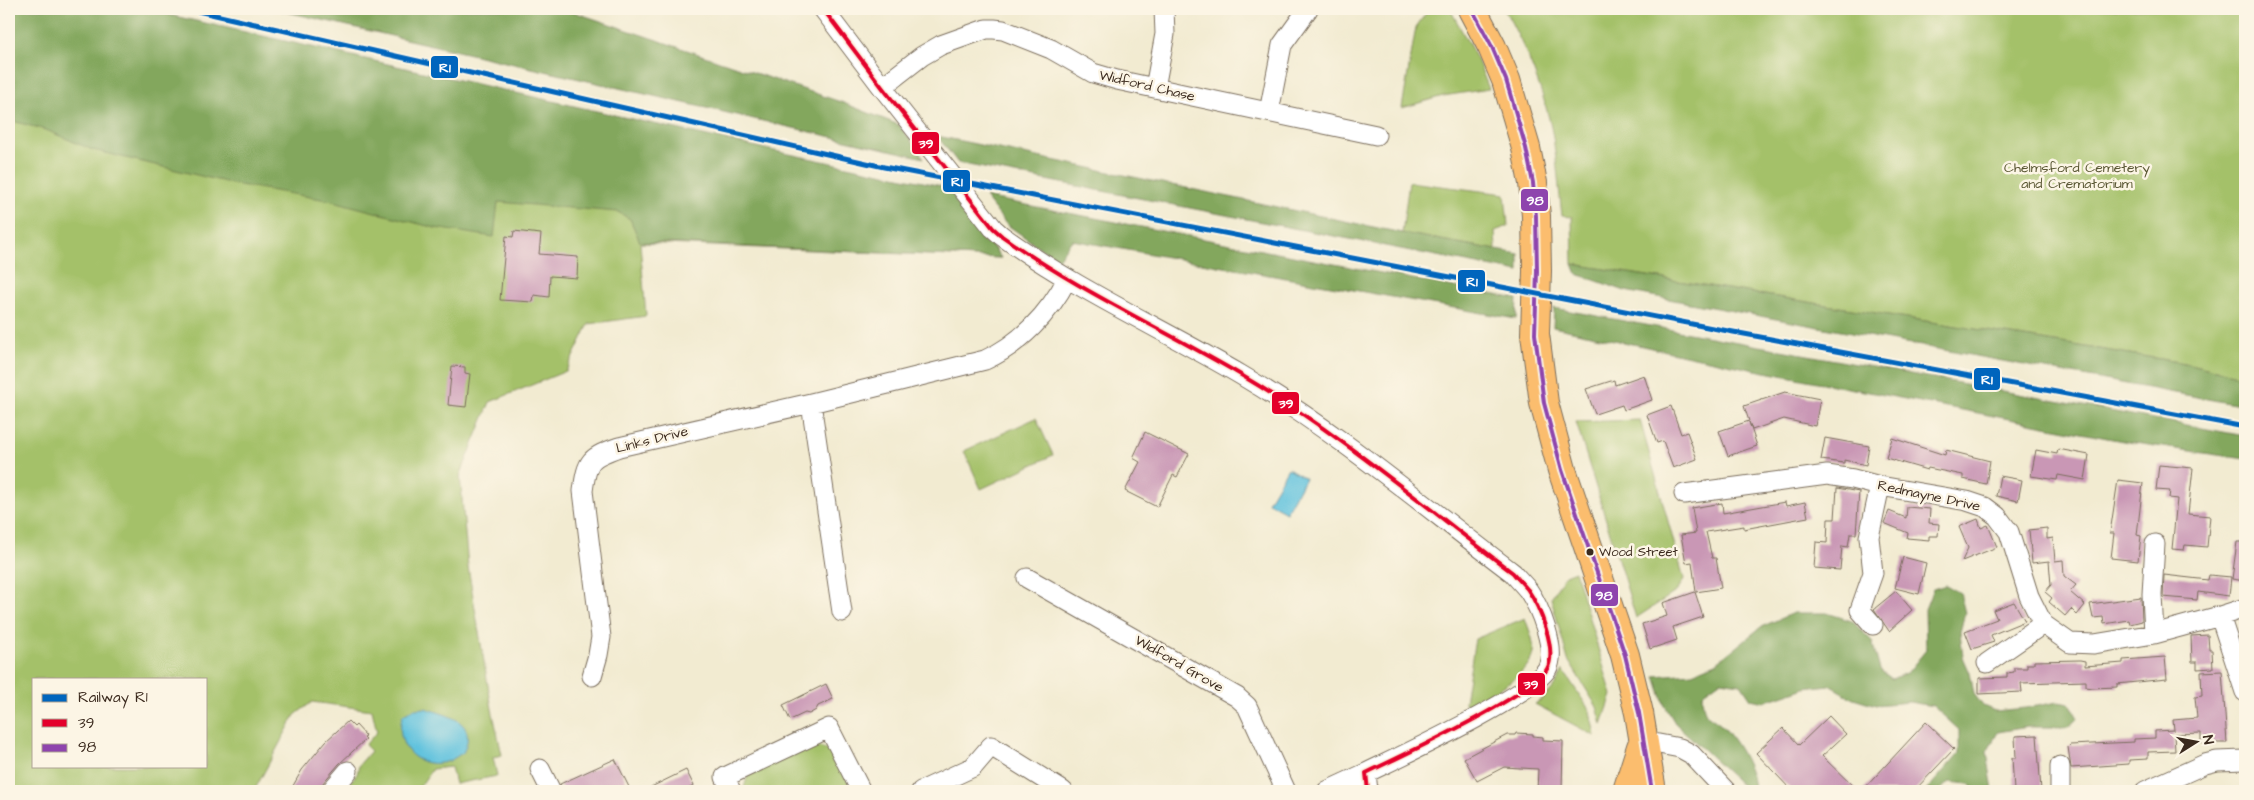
<svg xmlns="http://www.w3.org/2000/svg" width="2254" height="800" viewBox="0 0 2254 800" font-family="'Architects Daughter',sans-serif">
  <style>
    .green { fill: #a4c169; stroke: #707644; fill-rule: evenodd }
    .forest { fill: #83a75d; stroke: #5f683e }
    .water { fill: #60c2de; stroke: #4e767e }
    .building { fill: #c997b5 }
    .lines { fill: none; stroke-linecap: round; stroke-linejoin: round }
    .minor-casing { stroke: #7b6e5d; stroke-width: 21 }
    .primary-casing { stroke: #7b6e5d; stroke-width: 30 }
    .minor { stroke: #fff; stroke-width: 19 }
    .primary { stroke: #fbbd6e; stroke-width: 28 }
    .bus-1-casing { stroke: #fcf5e5; stroke-width: 8 }
    .bus-2-casing { stroke: #fcf5e5; stroke-width: 8 }
    .bus-1 { stroke: #e4002b; stroke-width: 4 }
    .bus-2 { stroke: #8e44ad; stroke-width: 4 }
    .rail-1-casing { stroke: #fcf5e5; stroke-width: 9 }
    .rail-1 { stroke: #0065bd; stroke-width: 5 }
    .bus-dot { fill: #3b2a1e; stroke: #fcf5e5; stroke-width: 2 }
    .labels { text-anchor: middle; dominant-baseline: central; stroke-width: 5; stroke-linejoin: round; paint-order: stroke }
    .bus-label { font-size: 13px; fill: #3b2a1e; stroke: #fcf5e5; text-anchor: start }
    .street-label { font-size: 14px; fill: #3b2a1e; stroke: #fcf5e5 }
    .park-label { font-size: 14px; fill: #5a5734; stroke: #fcf5e5 }
    .line-badge { stroke: #fcf5e5; stroke-width: 2 }
    .badge-label { font-size: 14px; text-anchor: middle; font-weight: bold; fill: #fff }
  </style>
  <rect width="100%" height="100%" fill="#fcf5e5"/>
  <filter id="ink" filterUnits="userSpaceOnUse"><feTurbulence type="fractalNoise" baseFrequency=".02" numOctaves="2"/><feDisplacementMap in="SourceGraphic" scale="10" xChannelSelector="R" yChannelSelector="G"/><feConvolveMatrix kernelMatrix="1 2 1 2 8 2 1 2 1" color-interpolation-filters="sRGB"/></filter>
  <filter id="wash" filterUnits="userSpaceOnUse"><feTurbulence type="fractalNoise" baseFrequency=".0096" numOctaves="4" result="noise"/><feDisplacementMap in="SourceGraphic" scale="20" xChannelSelector="R" yChannelSelector="G"/><feGaussianBlur stdDeviation="1.12" result="paint"/><feColorMatrix in="noise" values="0 0 0 0 0 0 0 0 0 0 0 0 0 0 0 0 0 1.4 0 .05"/><feComposite in="paint" operator="in"/></filter>
  <g filter="url(#wash)">
    <rect width="100%" height="100%" fill="#f2ebd1"/>
    <path class="green" d="M9 9 983 232 1001 258 640 243 646 316 589 324 566 371 490 402 460 476 468 567 492 709 502 755 493 757 497 776 455 784 451 767 432 769 417 791H342L357 774 359 765 371 751 365 745 377 732 372 710 312 702 295 715 254 791H9ZM34 679H206V766H34Z
      M1429 9H1450L1477 59 1489 89 1443 96 1402 108 1416 27Z
      M1504 9H2245V377L2185 363 1573 264 1572 217 1562 216C1559 190 1557 163 1553 137 1545 93 1526 48 1504 9Z
      M1409 182 1505 194 1508 226 1495 231 1496 250 1402 233Z
      M1036 418 1053 455 981 489 964 451Z
      M1640 420 1684 579 1677 591 1636 618 1576 422Z
      M1575 571 1612 695 1602 724 1597 707 1568 660 1551 598 1565 575Z
      M1525 618C1528 628 1535 641 1533 652 1530 677 1487 695 1467 706L1465 702 1475 639Z
      M1563 670 1590 711 1595 736 1535 704C1549 695 1556 686 1563 670Z
      M809 744 833 751 853 791H743L749 771Z"/>
    <path class="forest" d="M9 9H143L770 150 947 187 1001 258 640 242 630 219 618 212 498 202 494 237 435 228 333 201 234 184 93 150 46 130 9 120Z
      M274 9H565L841 102 899 125 924 158Z
      M937 136 1402 233 1519 254V272L958 163Z
      M985 197 1517 299 1516 319 1072 240 1057 260 1006 224Z
      M1573 264 2185 363 2245 377V406L1625 291 1577 274Z
      M1554 308 2245 436V459L2128 442 1760 371 1553 327Z
      M1946 585 1960 593 1965 613 1960 632 1963 657 1970 673 1974 694 1983 706 1995 711 2026 708 2058 702 2070 704 2078 718 2068 727H2028L1998 732 1987 752 1993 791H1975L1969 784 1949 782 1939 791H1926L1959 753V730L1933 706 1909 702 1876 705 1850 697 1829 685 1805 688 1764 702 1751 699 1741 684 1720 681 1702 694C1703 722 1712 714 1726 730 1739 746 1754 771 1754 791H1748L1675 723 1664 704 1655 676 1692 673 1716 663 1761 627 1793 613H1827L1852 621 1872 641 1880 670 1892 679 1908 672 1926 650 1925 609 1933 589Z"/>
    <path class="water" d="M1288 468 1305 478 1286 512 1268 502Z
      M425 708C449 716 479 721 463 753 458 755 454 759 449 761 418 772 392 745 403 715L414 709Z"/>
    <g id="blocks">
      <path class="building" d="M514 231 541 234 539 254 578 257 577 278 550 276 549 297 534 295 533 302 500 300 506 236 513 237Z
        M452 366 465 367V373L470 374 466 407 448 405Z
        M1644 375 1652 400 1624 410 1622 405 1595 414 1586 389 1614 380 1615 385Z
        M1785 392 1820 399 1815 426 1784 419 1752 430 1749 422 1757 446 1728 456 1719 431 1749 421 1744 406Z
        M1671 406 1681 434 1687 432 1697 459 1673 468 1663 441 1657 443 1647 415Z
        M1145 432 1189 454 1177 477 1173 475 1157 507 1125 491 1140 462 1133 458Z
        M1825 438 1869 446 1866 465 1844 460V463L1821 460Z
        M1892 438 1945 455 1946 450 1990 461 1986 484 1963 479V475L1928 468 1927 470 1886 458Z
        M2058 449 2089 455 2085 480 2058 475 2057 480 2031 476 2036 450 2057 454Z
        M2159 465 2193 468 2188 514 2210 516 2207 547 2185 545 2184 550 2172 549 2177 499 2169 498 2170 491 2156 490Z
        M2000 476 2022 480 2018 501 1996 496Z
        M2118 480 2143 483 2137 535 2141 536 2138 561 2111 558 2114 533H2110Z
        M1837 488 1859 492 1856 534H1850L1848 547 1842 546 1840 570 1814 568 1816 542 1827 543 1828 519H1835Z
        M1785 502 1786 506 1805 502 1808 517 1744 529V526L1706 532 1712 558H1716L1721 588 1696 592 1692 562 1686 563 1681 535 1696 533 1692 508 1722 503 1723 513Z
        M1907 507 1930 509 1929 523 1939 524 1938 536H1929V540L1907 538 1908 533 1884 523 1889 511 1906 518Z
        M1978 519 1981 528 1988 525 1997 547 1962 561 1968 548 1959 527Z
        M2047 528V539L2053 538 2055 561 2063 560 2064 576 2076 585 2070 592 2085 605 2077 615 2071 609 2065 616 2049 602 2052 598 2045 592 2051 585 2049 561 2032 563 2029 530Z
        M2237 542H2245V581L2232 579Z
        M1903 557 1926 563 1919 594 1895 588Z
        M2164 575 2208 580 2209 575 2231 577 2229 596 2198 592 2197 600 2163 597Z
        M1896 591 1912 610 1889 631 1874 609Z
        M1695 592 1703 617 1673 627 1677 640 1650 649 1642 624 1667 616 1663 603Z
        M2141 597 2142 621 2130 624 2129 620 2104 624 2103 617 2093 618 2090 604Z
        M2014 602 2025 621 1991 635 1994 642 1972 649 1965 631 1997 619 1993 610Z
        M2208 635 2209 650H2212L2213 668 2197 669V662H2192L2191 636Z
        M2165 657 2167 679 2117 684V687L2093 688 2086 687V681L2021 683 2022 692 1979 694V678L2007 677V673L2014 672V668H2027V664H2034V661L2080 660 2085 661V666L2123 663V660Z
        M2222 671 2227 743H2201V733L2174 734 2175 751 2148 752V759L2129 760V764L2071 768 2068 747 2070 745 2134 742V739L2155 738V731L2174 730 2173 720 2197 718 2195 697 2202 696 2201 672Z
        M826 684 833 699 818 706 816 710 809 714 805 713 790 720 783 705Z
        M1829 716 1846 734 1822 756 1858 791H1792L1756 753 1783 728 1799 745Z
        M348 721 354 727 356 725 366 736 364 737 366 739 339 764 322 784 319 791H290L302 770 326 741Z
        M1926 722 1954 749 1914 791H1862Z
        M1516 733 1533 734V736L1543 737V740L1563 741 1562 791H1537L1538 769 1504 767 1477 781 1464 758 1507 735H1515Z
        M2037 735 2041 791H2014L2012 758H2016L2015 736Z
        M615 759 631 791H562L560 784Z
        M686 770 694 786 683 791H643Z"/>
    </g>
  </g>
  <g filter="url(#ink)">
    <use href="#blocks" fill-opacity="0" stroke="#7b6e5d" stroke-width="1"/>
    <g class="lines">
      <defs>
        <path id="minor" d="M823 9 882 87 993 228 1002 236C1077 290 1161 328 1241 375 1338 432 1423 505 1513 573 1517 578 1523 584 1528 590 1539 606 1558 650 1547 669 1531 696 1401 756 1366 773L1368 791
          M882 87 922 56 941 45 986 29H994L1003 30 1051 49 1093 73 1117 80 1376 135
          M1155 88 1165 34 1164 9
          M1269 112 1282 45 1308 9
          M811 403 842 612
          M1684 494 1827 475 1853 479 1880 486 1967 501 1985 507 1997 516 2009 532 2029 596 2043 624 2070 643 2094 644 2154 634 2220 616 2245 692
          M1027 578 1237 697 1247 706 1286 791
          M2220 616 2245 608
          M1873 625 1860 610 1873 573 1869 537 1880 486
          M2154 634 2152 594 2155 544
          M1987 663 2043 624
          M592 676 598 655 601 637 583 491C587 460 590 457 619 447L811 403 985 360C1020 344 1049 314 1067 279
          M1643 741 1680 748 1691 754 1726 791
          M2060 766V791
          M540 769 551 791
          M331 791 348 771
          M731 791 725 777 829 728 861 791
          M921 791 973 767 991 746 1063 791
          M1327 791 1366 773
          M2145 791 2205 764 2217 761 2245 760"/>
        <path id="primary" d="M1472 9 1492 47 1506 80 1526 148 1533 183 1536 216 1537 271 1535 334 1544 403 1562 470 1625 655 1639 713 1652 791
          M1627 791 1641 747"/>
      </defs>
      <use href="#minor" class="minor-casing"/>
      <use href="#primary" class="primary-casing"/>
      <use href="#minor" class="minor"/>
      <use href="#primary" class="primary"/>
      <defs>
        <path id="bus-1" d="M823 9 882 87 993 228 1002 236C1077 290 1161 328 1241 375 1338 432 1423 505 1513 573 1517 578 1523 584 1528 590 1539 606 1558 650 1547 669 1531 696 1401 756 1366 773L1368 791"/>
        <path id="bus-2" d="M1472 9 1492 47 1506 80 1526 148 1533 183 1536 216 1537 271 1535 334 1544 403 1562 470 1625 655 1639 713 1652 791"/>
      </defs>
      <use href="#bus-1" class="bus-1-casing"/>
      <use href="#bus-2" class="bus-2-casing"/>
      <use href="#bus-1" class="bus-1"/>
      <use href="#bus-2" class="bus-2"/>
      <defs>
        <path id="rail-1" d="M189 9 884 167 1728 331 2245 427"/>
      </defs>
      <use href="#rail-1" class="rail-1-casing"/>
      <use href="#rail-1" class="rail-1"/>
    </g>
  </g>
  <circle class="bus-dot" cx="1590" cy="552" r="4.5"/>
  <g class="labels">
    <g class="bus-label">
      <text x="1599" y="552">Wood Street</text>
    </g>
    <g class="street-label">
      <text transform="translate(1147 86) rotate(13)">Widford Chase</text>
      <text transform="translate(652 440) rotate(-14)">Links Drive</text>
      <text transform="translate(1929 496) rotate(12)">Redmayne Drive</text>
      <text transform="translate(1179 664) rotate(30)">Widford Grove</text>
    </g>
    <g class="park-label">
      <text x="2077" y="168">Chelmsford Cemetery<tspan x="2077" dy="16">and Crematorium</tspan></text>
    </g>
  </g>
  <g class="line-badge">
    <rect x="430" y="55" width="29" height="24" rx="5" fill="#0065bd"/>
    <rect x="911" y="131" width="29" height="24" rx="5" fill="#e4002b"/>
    <rect x="942" y="169" width="29" height="24" rx="5" fill="#0065bd"/>
    <rect x="1520" y="188" width="29" height="24" rx="5" fill="#8e44ad"/>
    <rect x="1457" y="269" width="29" height="24" rx="5" fill="#0065bd"/>
    <rect x="1973" y="367" width="28" height="24" rx="5" fill="#0065bd"/>
    <rect x="1271" y="391" width="29" height="24" rx="5" fill="#e4002b"/>
    <rect x="1590" y="583" width="29" height="24" rx="5" fill="#8e44ad"/>
    <rect x="1517" y="672" width="29" height="24" rx="5" fill="#e4002b"/>
  </g>
  <g class="badge-label">
    <text x="445" y="72">R1</text>
    <text x="926" y="148">39</text>
    <text x="957" y="186">R1</text>
    <text x="1535" y="205">98</text>
    <text x="1472" y="286">R1</text>
    <text x="1987" y="384">R1</text>
    <text x="1286" y="408">39</text>
    <text x="1604" y="600">98</text>
    <text x="1531" y="689">39</text>
  </g>
  <rect width="2254" height="800" fill="none" stroke="#fcf5e5" stroke-width="30"/>
  <rect x="32" y="678" width="175" height="90" fill="#fcf5e5" stroke="#afa495"/>
  <rect x="42" y="694" width="25" height="8" fill="#0065bd" stroke="#afa495"/>
  <text x="78" y="702" font-size="15" fill="#3b2a1e">Railway R1</text>
  <rect x="42" y="719" width="25" height="8" fill="#e4002b" stroke="#afa495"/>
  <text x="78" y="728" font-size="15" fill="#3b2a1e">39</text>
  <rect x="42" y="744" width="25" height="8" fill="#8e44ad" stroke="#afa495"/>
  <text x="78" y="752" font-size="15" fill="#3b2a1e">98</text>
  <g transform="translate(2196 742) rotate(79)" stroke="#fcf5e5" stroke-width="4" paint-order="stroke">
  <path d="M0-4L9 19L0 12L-9 19Z" fill="#3b2a1e"/>
  <text y="-8" font-size="14" font-weight="bold" text-anchor="middle" fill="#3b2a1e">N</text>
  </g>
</svg>
